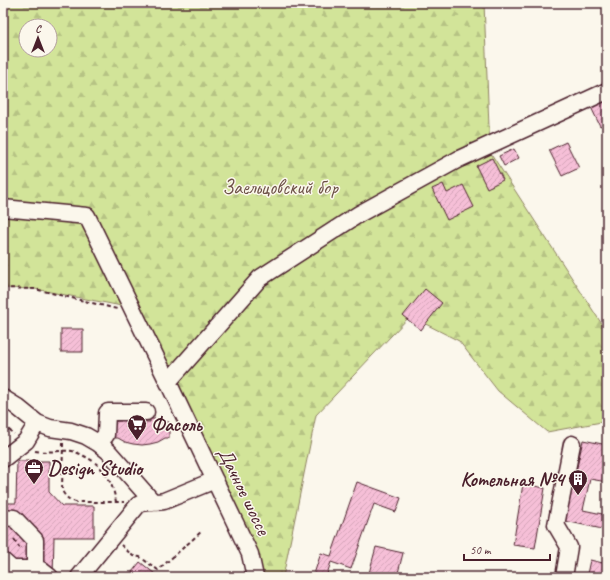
<svg xmlns="http://www.w3.org/2000/svg" width="610" height="580" viewBox="0 0 610 580" font-family="Caveat,sans-serif">
  <style>
    .forest { fill: url(#forest-firs); stroke: #8e8262; fill-rule: evenodd }
    .building { fill: url(#building-hatch); stroke: #4a1f2b }
    .lines { fill: none; stroke-linecap: round; stroke-linejoin: round }
    .minor-casing { stroke: #4a1f2b; stroke-width: 19 }
    .path { stroke: #4a1f2b; stroke-width: 2; stroke-dasharray: 4 3; stroke-linecap: butt }
    .minor { stroke: #fbf7ec; stroke-width: 16 }
    .labels { text-anchor: middle; dominant-baseline: central; stroke-width: 3; stroke-linejoin: round; paint-order: stroke }
    .park-label { font-size: 20px; fill: #6c5046; stroke: #fbf7ec }
    .poi-label { font-size: 20px; font-weight: bold; fill: #4a1f2b; stroke: #fbf7ec; text-anchor: start }
    .street-label { font-size: 20px; fill: #4a1f2b; stroke: #fbf7ec }
  </style>
  <defs>
    <pattern id="forest-firs" width="22" height="20" patternUnits="userSpaceOnUse"><rect width="22" height="20" fill="#d2e499"/><path d="M5 1l3.5 6h-7zM16 11l3.5 6h-7z" fill="#b6c384"/></pattern>
    <pattern id="building-hatch" width="6" height="6" patternUnits="userSpaceOnUse"><rect width="6" height="6" fill="#f6bfd7"/><path d="M-1 1l2-2M0 6l6-6M5 7l2-2" fill="none" stroke="#d4a4b9"/></pattern>
  </defs>
  <rect width="100%" height="100%" fill="#fbf7ec"/>
  <filter id="ink" filterUnits="userSpaceOnUse"><feTurbulence type="fractalNoise" baseFrequency=".025" numOctaves="2"/><feDisplacementMap in="SourceGraphic" scale="8" xChannelSelector="R" yChannelSelector="G"/><feConvolveMatrix kernelMatrix="1 2 1 2 8 2 1 2 1" color-interpolation-filters="sRGB"/></filter>
  <g filter="url(#ink)">
    <path class="forest" d="M3 3H484L490 152 607 332V421L547 432 498 391 459 341 410 316 316 415 283 577H255L168 382 142 310 35 289 3 288ZM26 26H50V50H26Z"/>
    <path class="building" d="M607 99V123L600 126 590 105Z
      M566 142 579 168 562 176 549 150Z
      M514 149 519 158 504 166 499 156Z
      M492 158 503 180 487 188 476 166Z
      M443 184 447 193 463 185 474 207 447 220 432 189Z
      M425 289 442 303 421 330 403 316Z
      M61 329H83V352H61Z
      M121 419H130V421L150 422V419H158V422H169V438H165L158 442 150 444 142 445 133 444 125 442 118 438H111V421H121Z
      M583 440 607 445V482L590 479 583 510 607 515V530L565 521Z
      M17 461H49V492L62 506H94V537H54L53 577H3V503H16Z
      M357 482 401 498 396 512 374 504 351 569 331 562 326 577H313L321 553 331 556Z
      M523 484 545 488 535 548 513 545Z
      M376 547 403 553 397 577H368Z
      M590 560 607 564V577H601L587 574Z
      M140 562 155 574 153 577H128Z"/>
    <g class="lines">
      <defs>
        <path id="minor" d="M3 208 87 216 168 382 250 554 255 577
          M168 382 260 278 359 214 459 159 607 91
          M3 398 16 406 37 423 50 428 71 431 86 436 98 443 108 451 153 502
          M98 443 106 435 107 413 108 412H146
          M3 459 26 441 37 423
          M3 517 14 518 35 540V569L41 570 50 577
          M3 561 12 569H35
          M79 577 138 505C146 500 155 503 164 501L215 480
          M564 577 569 547 556 525 572 444"/>
      </defs>
      <use href="#minor" class="minor-casing"/>
      <path class="path" d="M3 288 35 289 117 309
        M3 425 14 434
        M63 443 62 490C64 496 70 501 76 502H124
        M35 451C47 453 60 450 72 451 77 452 82 455 86 457 104 466 113 483 116 502
        M14 539 19 547 21 549
        M121 545 133 556 140 557 158 570 201 532"/>
      <use href="#minor" class="minor"/>
    </g>
  </g>
  <defs>
    <symbol id="supermarket-pin" viewBox="-11 -11 22 30"><path d="M0 17L-7.5 6A9.5 9.5 0 1 1 7.5 6Z" fill="#4a1f2b" stroke="#fbf7ec"/><path d="M-6-5.5h2.5l.6 2H6L4.5 2H-2.5L-4.4-4H-6ZM-1.5 3.2a1.3 1.3 0 1 0 .1 0ZM3 3.2a1.3 1.3 0 1 0 .1 0Z" fill="#fff"/></symbol>
    <symbol id="office-pin" viewBox="-11 -11 22 30"><path d="M0 17L-7.5 6A9.5 9.5 0 1 1 7.5 6Z" fill="#4a1f2b" stroke="#fbf7ec"/><path d="M-6-3h4V-5.5h4V-3h4V5H-6ZM-1-4.5V-3h2v-1.5ZM-6 0V1H6V0Z" fill="#fff"/></symbol>
    <symbol id="building-pin" viewBox="-11 -11 22 30"><path d="M0 17L-7.5 6A9.5 9.5 0 1 1 7.5 6Z" fill="#4a1f2b" stroke="#fbf7ec"/><path d="M-4-6H4V6H1V3H-1V6H-4ZM-2.5-4.3h1.7v1.8h-1.7ZM.8-4.3h1.7v1.8H.8ZM-2.5-1h1.7V.8h-1.7ZM.8-1h1.7V.8H.8Z" fill="#fff"/></symbol>
  </defs>
  <g fill-rule="evenodd">
    <use href="#supermarket-pin" x="126" y="413" width="22" height="30"/>
    <use href="#office-pin" x="23" y="457" width="22" height="30"/>
    <use href="#building-pin" x="567" y="468" width="22" height="30"/>
  </g>
  <g class="labels">
    <g class="park-label">
      <text x="280" y="187">Заельцовский бор</text>
    </g>
    <g class="poi-label">
      <text x="151" y="424">Фасоль</text>
      <text x="48" y="468">Design Studio</text>
      <text x="564" y="479" text-anchor="end">Котельная №4</text>
    </g>
    <g class="street-label">
      <text transform="translate(244 491) rotate(64)">Дачное шоссе</text>
    </g>
  </g>
  <rect width="610" height="580" fill="none" stroke="#fbf7ec" stroke-width="16"/>
  <rect x="8" y="8" width="594" height="564" fill="none" stroke="#4a1f2b" stroke-width="1.5" filter="url(#ink)"/>
  <g transform="translate(38 38)"><circle r="19" fill="#fbf7ec" stroke="#b4a19f"/>
  <path d="M0-3L7 15L0 10L-7 15Z" fill="#4a1f2b"/>
  <text y="-6" font-size="11" font-weight="bold" text-anchor="middle" fill="#4a1f2b">С</text>
  </g>
  <path d="M464 554v6h86v-6" fill="none" stroke="#4a1f2b" stroke-width="2"/>
  <text x="470" y="554" font-size="12" fill="#4a1f2b" stroke="#fbf7ec" stroke-width="3" paint-order="stroke">50 m</text>
</svg>
